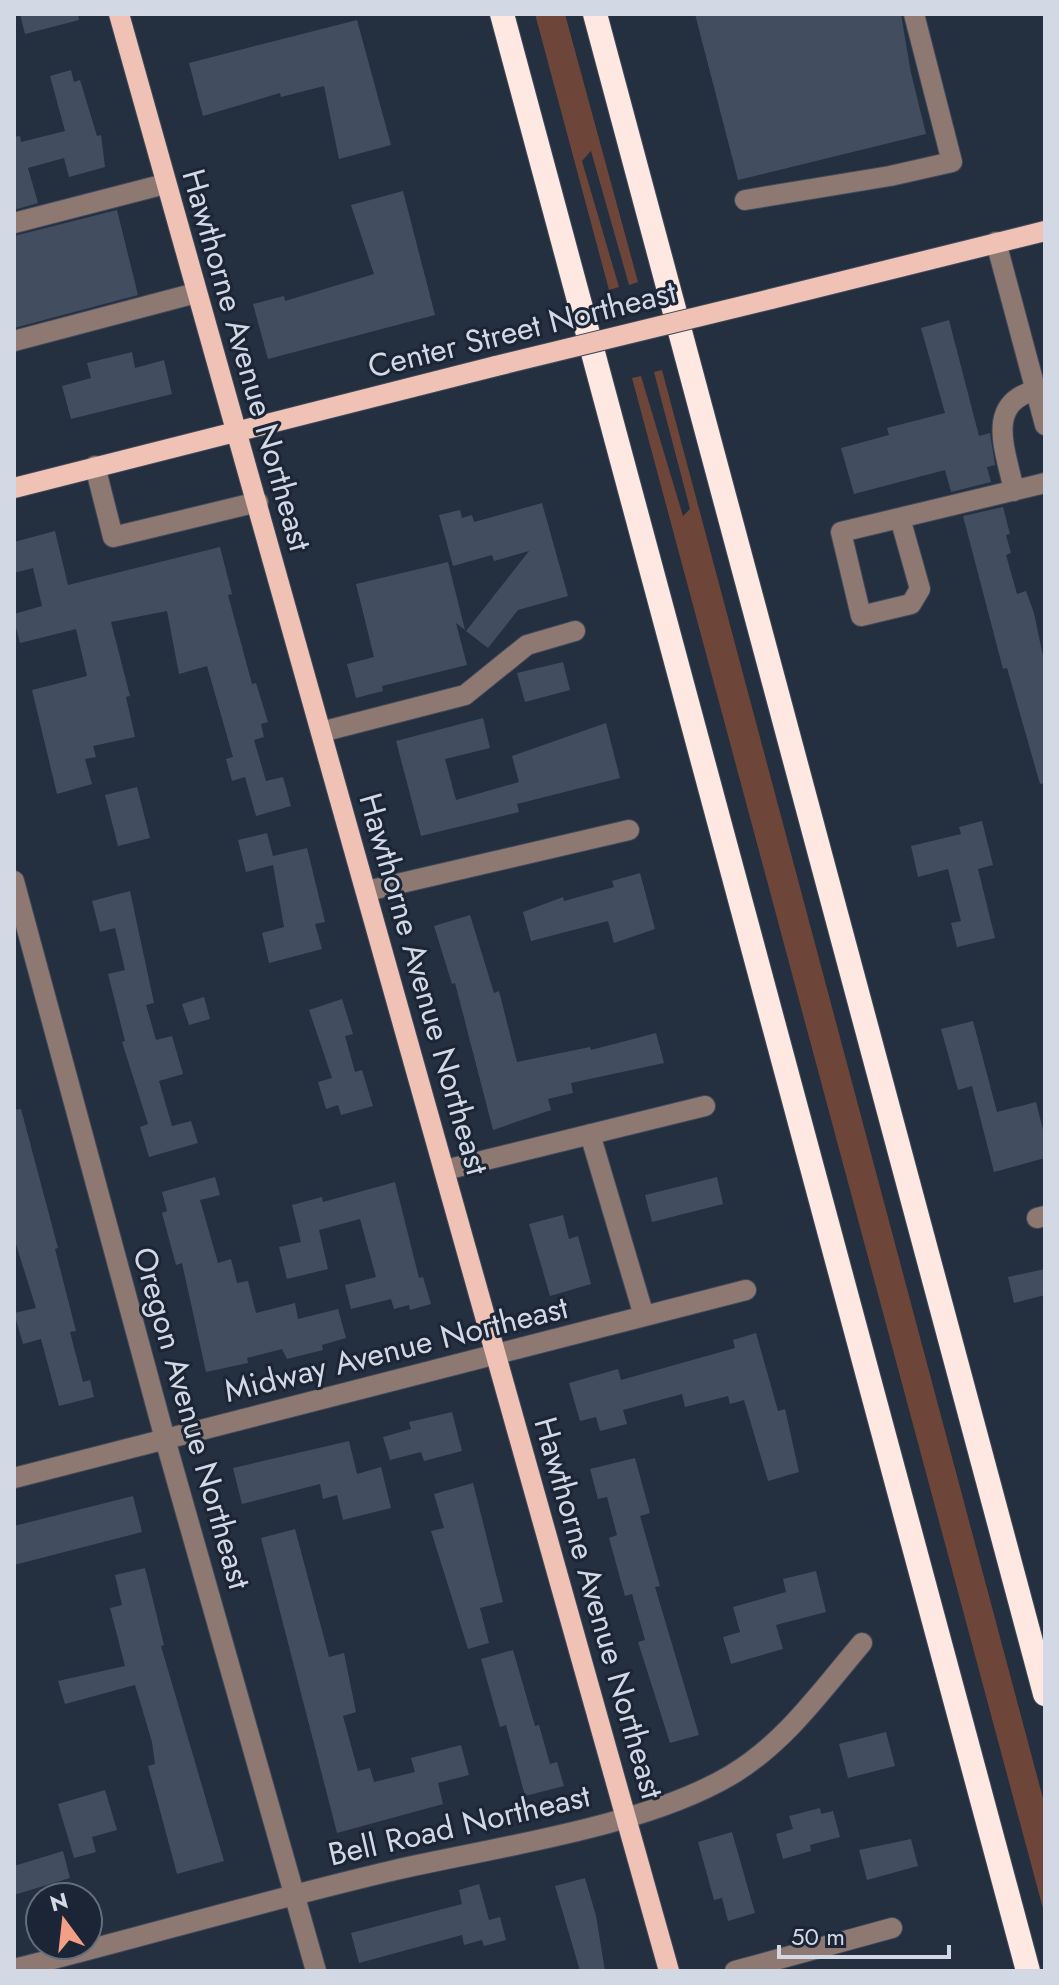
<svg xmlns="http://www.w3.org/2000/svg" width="1059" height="1985" viewBox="0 0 1059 1985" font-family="Jost,sans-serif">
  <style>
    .green { fill: #6d4539 }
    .building { fill: #424e60 }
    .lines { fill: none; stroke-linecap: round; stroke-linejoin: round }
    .minor-casing { stroke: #404a5a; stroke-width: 22 }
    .major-casing { stroke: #404a5a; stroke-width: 22 }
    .highway-casing { stroke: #404a5a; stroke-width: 26 }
    .minor { stroke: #8e7872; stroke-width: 20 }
    .major { stroke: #efc2b5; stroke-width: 20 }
    .highway { stroke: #fee8e1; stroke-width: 24 }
    .major-bridge-casing { stroke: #404a5a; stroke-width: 22; stroke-linecap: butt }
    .major-bridge { stroke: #efc2b5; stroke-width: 20 }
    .labels { text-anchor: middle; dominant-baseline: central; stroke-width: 6; stroke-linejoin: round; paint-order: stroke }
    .street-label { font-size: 32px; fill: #d2d9e4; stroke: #1b2535 }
  </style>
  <rect width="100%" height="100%" fill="#242f40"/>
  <path class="green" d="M535 14H565L638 282 629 285 591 151 582 161 619 287 609 290Z
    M662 370 1045 1806V1916L632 378 641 376 683 516 690 509 654 372Z"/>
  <path class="building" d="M20 14H78L79 20 25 34Z
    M695 14H901L911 73 926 134 738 180Z
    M357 20 391 145 339 159 324 86 281 97 280 93 203 116 189 63Z
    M71 70 74 82 80 80 97 136 101 135 105 167 69 177 64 158 28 168 38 203 14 210V137L20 136 21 142 65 131 50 76Z
    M403 191 435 315 268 359 253 304 284 296 285 301 374 274 351 205Z
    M117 210 138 295 14 328V236Z
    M949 320 979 436 990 433 995 465 987 467 991 482 951 492 945 470 854 494 841 448 889 435 887 428 945 413 921 328Z
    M132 352 135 368 164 360 172 394 71 419 62 386 91 378 87 363Z
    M542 503 568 596 518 610 488 648 466 631 529 551 494 561 492 555 453 566 439 515 460 510 462 518 472 515 474 522Z
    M1003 507 1010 534 1006 535 1011 553 1006 555 1017 594 1026 591 1034 613 1045 666V783L1040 784 1007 668 1003 669 963 516Z
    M55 531 68 585 220 547 232 594 228 595 252 684 256 683 268 722 261 724 264 737 254 740 266 781 283 777 291 806 256 816 245 777 232 781 226 759 233 757 207 666 179 674 167 611 111 622 130 696 126 697 135 737 93 746 96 757 85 759 92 784 57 794 32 690 87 676 76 629 20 643 14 620V614L42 606 33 568 14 573V542Z
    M448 562 465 630 456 623 467 665 382 686 383 691 356 698 347 664 374 657 356 584Z
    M563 662 570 690 525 702 517 673Z
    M483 718 490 748 445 759 456 800 519 782 512 756 606 723 620 778 517 804 519 812 421 836 396 741Z
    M137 787 150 838 118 846 105 795Z
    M982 821 993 865 978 869 995 938 957 947 951 923 961 921 948 869 918 877 911 846 961 834 959 827Z
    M267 833 273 856 307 848 325 922 315 924 322 949 269 963 262 933 284 927 273 865 246 872 238 840Z
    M640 873 655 929 614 943 608 921 531 941 523 912 563 897 564 901 614 887 612 881Z
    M130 891 154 1003 146 1005 156 1040 172 1036 183 1074 159 1081 172 1126 191 1121 198 1143 149 1157 140 1127 148 1124 122 1042 125 1041 108 974 125 970 115 928 100 932 92 901Z
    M470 915 494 993 499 991 517 1062 590 1047 591 1050 656 1033 664 1063 571 1083 573 1093 548 1099 551 1110 493 1130 455 983 452 984 434 926Z
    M204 997 210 1019 189 1025 182 1004Z
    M342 999 353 1034 345 1036 355 1072 362 1070 373 1106 341 1115 338 1105 326 1109 318 1082 332 1078 309 1010Z
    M973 1021 997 1112 1036 1102 1045 1138V1158L994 1172 972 1086 958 1090 941 1029Z
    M21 1109 58 1248 55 1249 76 1331 70 1332 83 1382 90 1380 94 1397 59 1406 41 1339 23 1344 14 1313 36 1308 14 1238V1110Z
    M215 1177 220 1195 200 1200 218 1263 231 1259 237 1283 248 1281 256 1313 295 1303 298 1319 338 1309 346 1338 322 1345 323 1350 287 1359 282 1349 247 1358 248 1363 206 1372 182 1263 176 1265 162 1213 167 1211 162 1192Z
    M717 1177 723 1204 652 1222 645 1195Z
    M395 1182 419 1278 423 1277 431 1304 410 1310 409 1305 394 1309 391 1299 351 1309 345 1285 376 1277 360 1219 319 1230 328 1269 287 1279 279 1247 301 1242 292 1205 322 1197 323 1202Z
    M563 1215 569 1239 578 1236 591 1284 550 1296 529 1224Z
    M1045 1269V1295L1014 1303 1008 1277Z
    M756 1333 778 1411 785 1409 799 1472 768 1481 744 1400 730 1404 728 1396 685 1407 682 1394 623 1410 627 1424 600 1431 596 1417 580 1421 569 1383 618 1369 621 1380 735 1348 733 1340Z
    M452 1412 462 1451 424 1461 421 1452 390 1460 383 1437 411 1429 409 1422Z
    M349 1441 357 1474 381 1467 391 1508 343 1520 337 1495 323 1499 320 1484 242 1504 233 1468Z
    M635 1458 650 1513 640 1516 660 1586 655 1587 699 1735 670 1743 638 1642 645 1640 632 1594 625 1596 609 1538 617 1535 607 1497 598 1499 590 1469Z
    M473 1483 503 1602 480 1608 489 1643 468 1649 431 1531 444 1528 434 1494Z
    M133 1496 142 1532 14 1565V1526Z
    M295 1529 329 1657 344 1653 356 1712 343 1716 358 1771 370 1768 374 1782 415 1772 411 1758 461 1745 469 1775 438 1783 443 1804 337 1833 261 1538Z
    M145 1568 164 1645 161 1646 224 1861 177 1874 148 1766 155 1764 152 1742 135 1685 65 1704 58 1681 125 1666 110 1608 122 1605 115 1575Z
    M816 1571 826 1612 776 1625 783 1649 731 1664 723 1637 740 1632 733 1607 786 1592 783 1579Z
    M513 1650 535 1726 539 1725 550 1764 557 1762 564 1786 525 1796 506 1725 500 1727 481 1659Z
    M886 1732 895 1766 848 1778 839 1744Z
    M105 1790 117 1830 92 1837 96 1852 74 1858 58 1804Z
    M820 1808 821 1814 833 1811 840 1837 810 1845 811 1851 783 1859 776 1834 793 1829 789 1816Z
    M732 1832 755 1913 728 1921 722 1898 714 1900 698 1842Z
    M911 1839 918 1866 867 1880 859 1850Z
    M63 1851 70 1878 14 1895V1866Z
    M585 1878 596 1916 605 1971H580L555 1886Z
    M479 1884 489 1920 500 1917 506 1940 484 1946 482 1940 464 1945 462 1935 359 1963 351 1933 462 1904 459 1890Z"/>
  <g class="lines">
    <defs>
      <path id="minor" d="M745 200 890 176 952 162 914 14
        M14 223 165 184
        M996 242 1045 425
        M14 341 196 293
        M95 466 113 537 258 502
        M1014 491C1006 450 984 404 1036 390
        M900 518 920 589 911 604 861 616 841 532 1045 483
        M321 732 465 695 527 645 575 631
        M14 881 165 1439 316 1971
        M367 891 629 830
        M590 1134 644 1316
        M445 1170 705 1106
        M1037 1218 1045 1216
        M14 1478 746 1290
        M14 1969C141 1937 267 1900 395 1870 495 1847 644 1827 731 1775 785 1743 822 1690 862 1643
        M735 1971 892 1928"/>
      <path id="major" d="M119 14 669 1971
        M771 299 1045 231
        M14 488 496 366"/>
      <path id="highway" d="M502 14 1028 1971
        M595 14 1045 1694"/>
    </defs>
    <use href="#minor" class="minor-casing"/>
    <use href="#major" class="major-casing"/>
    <use href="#highway" class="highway-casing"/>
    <use href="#minor" class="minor"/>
    <use href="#major" class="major"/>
    <use href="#highway" class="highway"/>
    <defs>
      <path id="major-bridge" d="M496 366 771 299"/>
    </defs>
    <use href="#major-bridge" class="major-bridge-casing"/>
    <use href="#major-bridge" class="major-bridge"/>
  </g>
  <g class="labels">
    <g class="street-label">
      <text transform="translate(522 329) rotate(-14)">Center Street Northeast</text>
      <text transform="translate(247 360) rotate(74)">Hawthorne Avenue Northeast</text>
      <text transform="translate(424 984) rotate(74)">Hawthorne Avenue Northeast</text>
      <text transform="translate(396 1349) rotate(-14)">Midway Avenue Northeast</text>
      <text transform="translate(192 1418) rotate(74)">Oregon Avenue Northeast</text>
      <text transform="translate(599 1608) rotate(74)">Hawthorne Avenue Northeast</text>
      <text transform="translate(459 1825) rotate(-13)">Bell Road Northeast</text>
    </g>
  </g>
  <rect width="1059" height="1985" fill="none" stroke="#d2d9e4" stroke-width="32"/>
  <g transform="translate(64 1921) rotate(345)"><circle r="38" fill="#1b2535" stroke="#646d7b" stroke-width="2"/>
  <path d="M0-6L14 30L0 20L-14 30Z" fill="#f39f85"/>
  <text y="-12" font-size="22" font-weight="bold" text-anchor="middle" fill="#d2d9e4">N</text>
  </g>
  <path d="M779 1945v12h170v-12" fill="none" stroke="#d2d9e4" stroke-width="4"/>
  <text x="791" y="1945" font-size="24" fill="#d2d9e4" stroke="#1b2535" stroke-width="6" paint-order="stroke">50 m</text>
</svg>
